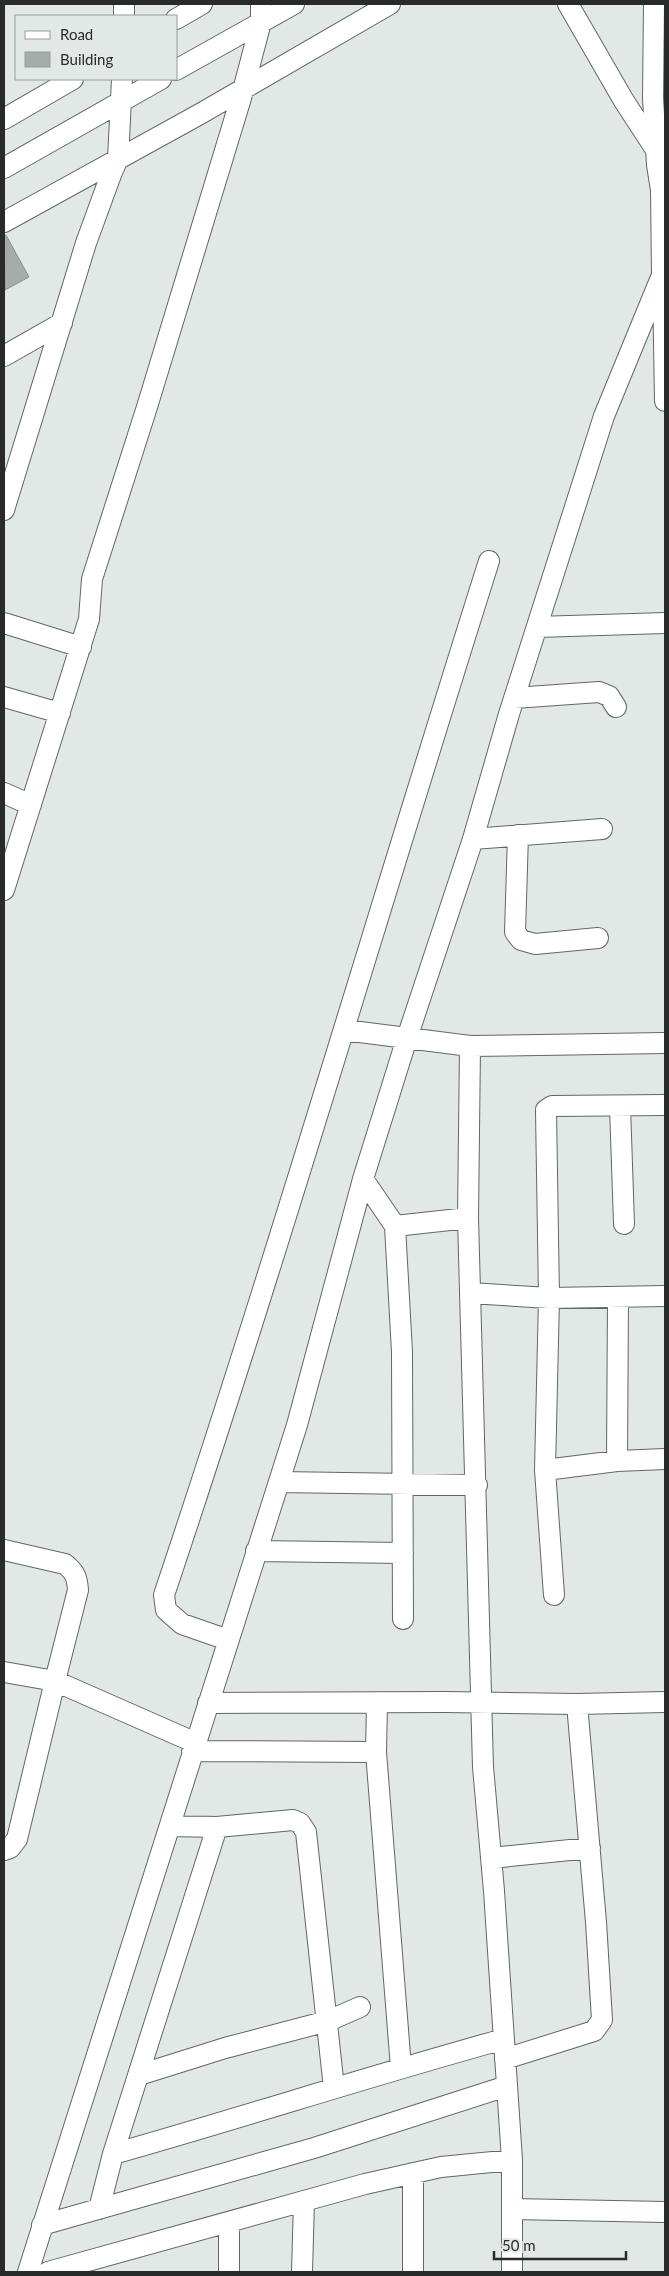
<svg xmlns="http://www.w3.org/2000/svg" width="669" height="2276" viewBox="0 0 669 2276" font-family="Lato,sans-serif">
  <style>
    .building { fill: #a6acaa; stroke: #8a908e }
    .lines { fill: none; stroke-linecap: round; stroke-linejoin: round }
    .minor-casing { stroke: #616765; stroke-width: 22 }
    .minor { stroke: #fff; stroke-width: 20 }
  </style>
  <rect width="100%" height="100%" fill="#e2e8e6"/>
  <path class="building" d="M6 235 29 277 5 290 4 236Z"/>
  <g class="lines">
    <defs>
      <path id="minor" d="M568 4 624 101 656 150
        M124 16V4
        M176 19 202 4
        M176 70 294 4
        M4 119 73 79
        M4 168 161 79
        M4 222 200 114 390 4
        M663 282 665 401
        M4 356 62 323
        M4 510 86 243 112 172 118 159 122 79
        M4 623 81 647
        M537 627 665 623
        M4 697 60 713
        M514 698 599 692 609 696 616 707
        M4 793 31 805
        M518 835 515 932 521 940 535 944 598 938
        M473 839 602 829
        M4 890 89 619 92 579 147 407 241 98 261 22V4
        M344 1030 470 1046 665 1043
        M470 1046 468 1218 483 1767 494 1891 512 2160V2272
        M620 1106 624 1224
        M363 1179 395 1226 402 1352 403 1619
        M395 1226 468 1218
        M470 1293 549 1298 665 1296
        M617 1461 618 1297
        M545 1470 617 1461 665 1459
        M279 1482 477 1485
        M4 1550 65 1564C75 1572 77 1577 78 1590L55 1681 4 1672
        M256 1551 403 1553
        M554 1595 545 1470 549 1298 546 1110 552 1106 665 1105
        M228 1640 182 1624 166 1610 164 1595C279 1252 380 905 489 561
        M208 1703 445 1702 577 1704 665 1702
        M377 1703 376 1752 401 2068
        M192 1751 376 1752
        M170 1826 217 1827 293 1820 300 1823 306 1832 334 2088
        M4 1850 10 1848 17 1839 55 1681 196 1743
        M491 1858 590 1848
        M505 2059 594 2031 602 2020 596 1922 577 1704
        M139 2075 225 2048 328 2021 360 2007
        M113 2154C244 2117 373 2075 504 2039
        M413 2173V2272
        M99 2209 113 2154 217 1827
        M512 2209 665 2212
        M42 2225 314 2148 507 2086
        M28 2272 297 1425 363 1179 407 1038 473 839 509 714 604 416 662 275 661 190 657 165 653 98 654 4
        M48 2272 365 2184 441 2167 512 2160
        M229 2272V2223
        M302 2272 304 2201"/>
    </defs>
    <use href="#minor" class="minor-casing"/>
    <use href="#minor" class="minor"/>
  </g>
  <rect width="669" height="2276" fill="none" stroke="#292b2a" stroke-width="10"/>
  <rect x="15" y="15" width="162" height="65" fill="#e2e8e6" stroke="#989c9b"/>
  <rect x="25" y="31" width="25" height="8" fill="#ffffff" stroke="#989c9b"/>
  <text x="60" y="40" font-size="15" fill="#292b2a">Road</text>
  <rect x="25" y="52" width="25" height="15" fill="#a6acaa" stroke="#989c9b"/>
  <text x="60" y="65" font-size="15" fill="#292b2a">Building</text>
  <path d="M494 2251v8h132v-8" fill="none" stroke="#292b2a" stroke-width="2.5"/>
  <text x="502" y="2251" font-size="15" fill="#292b2a" stroke="#e2e8e6" stroke-width="4" paint-order="stroke">50 m</text>
</svg>
